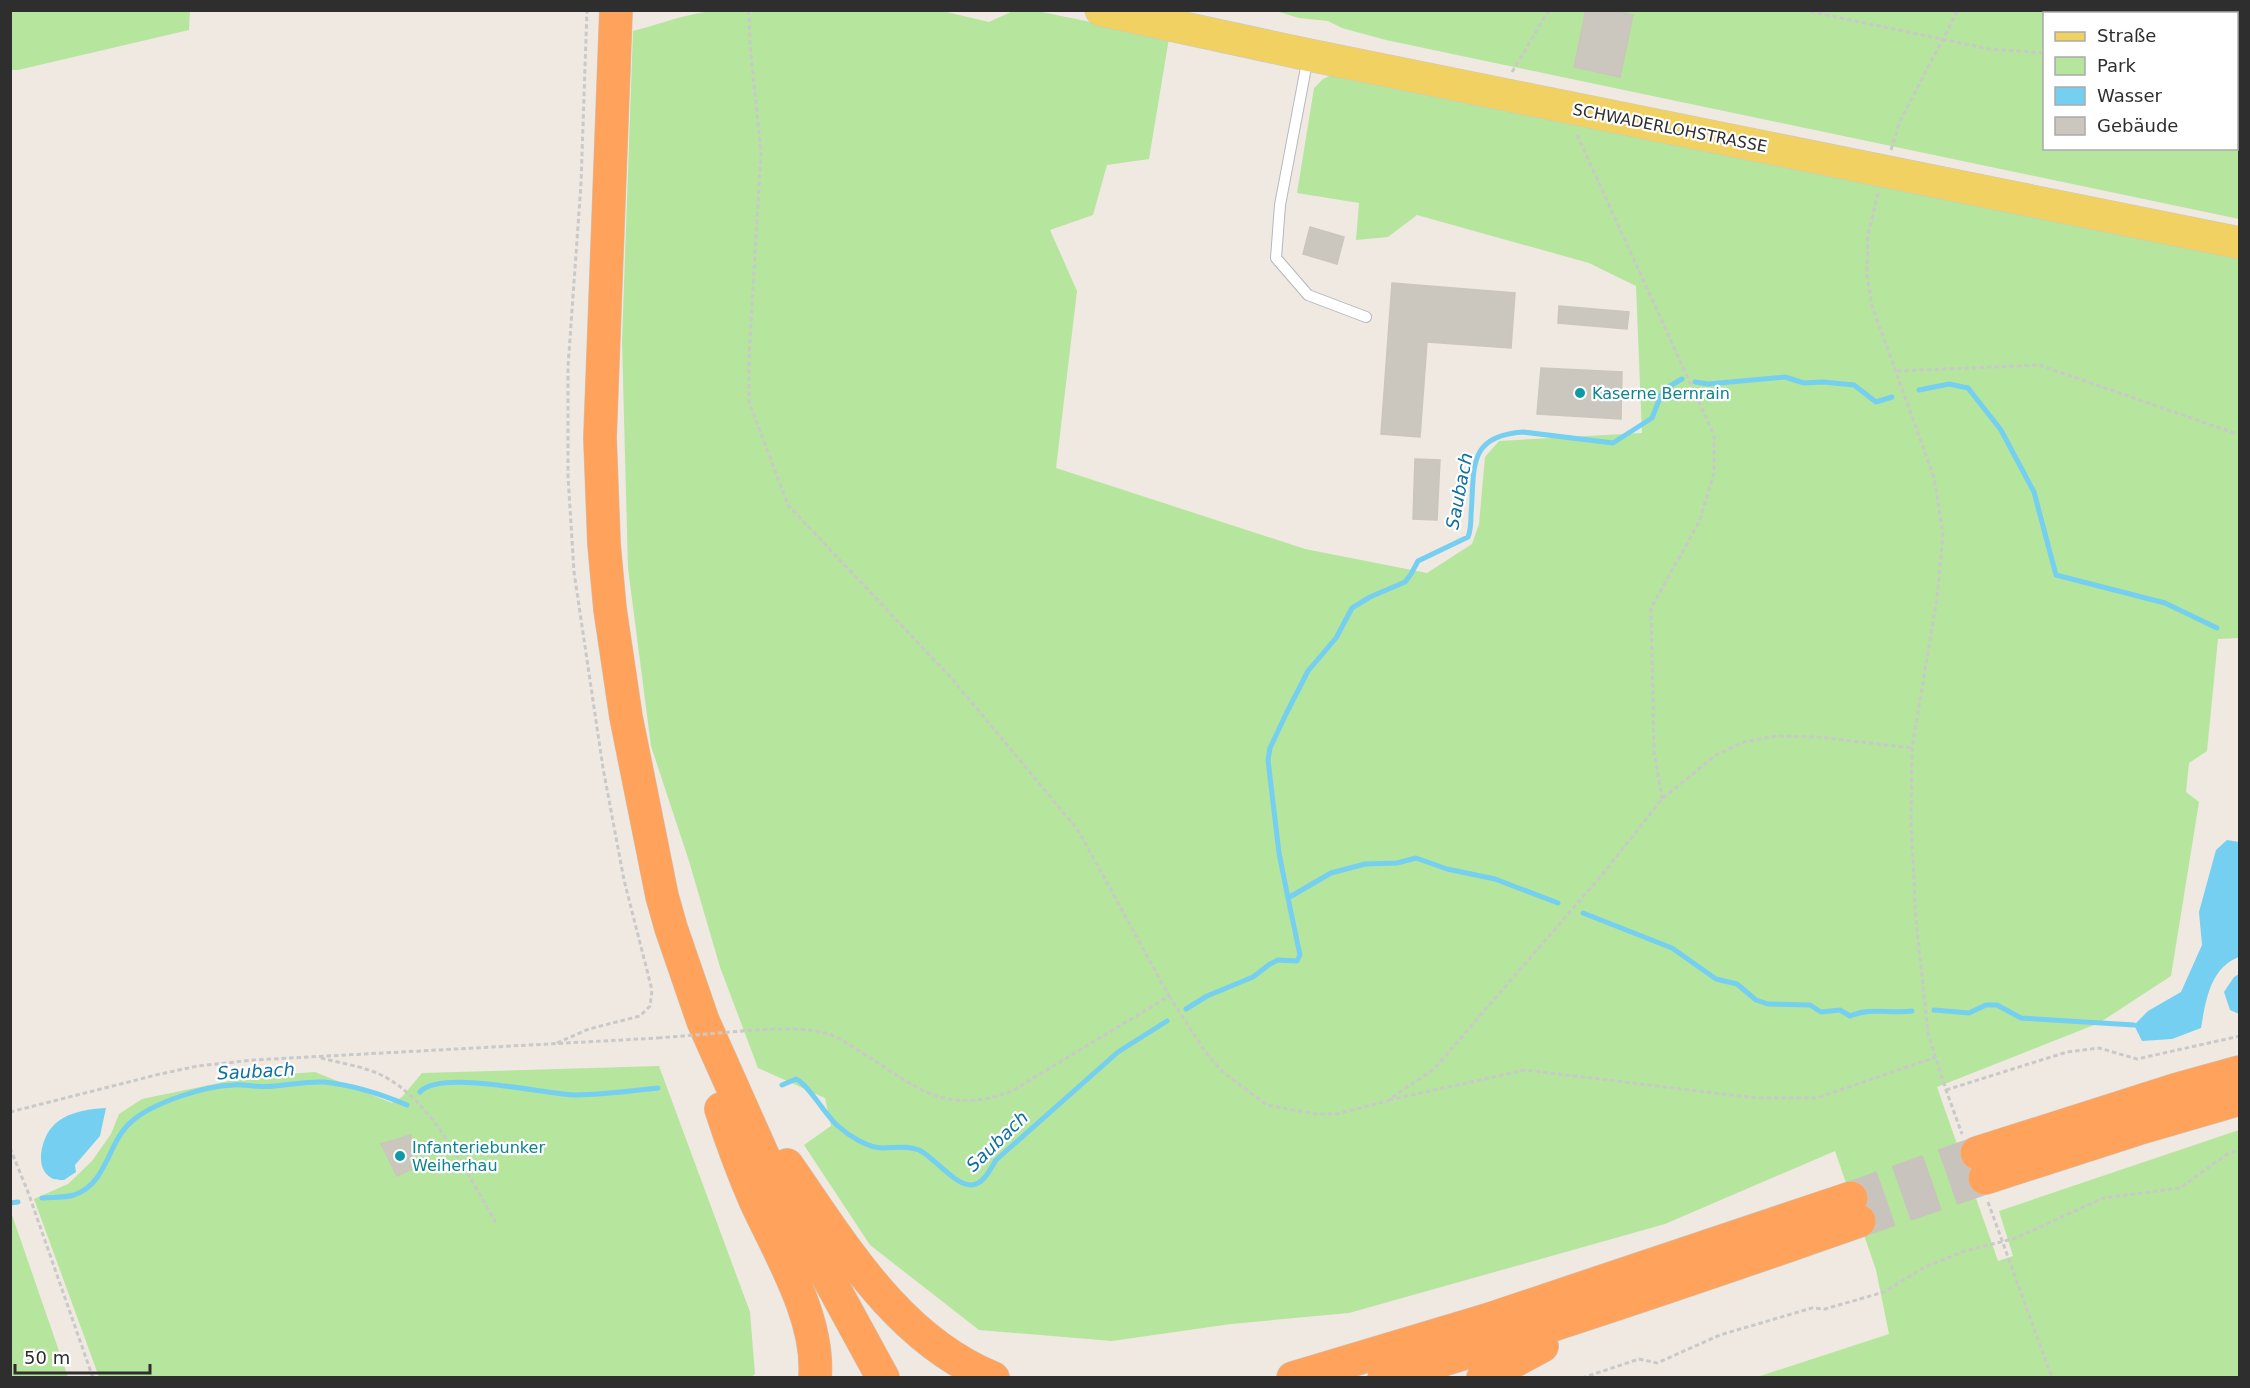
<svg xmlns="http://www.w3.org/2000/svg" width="2250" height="1388" viewBox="0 0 2250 1388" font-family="'DejaVu Sans',sans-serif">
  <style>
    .green { fill: #b6e59e; fill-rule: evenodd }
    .water { fill: #75cff0 }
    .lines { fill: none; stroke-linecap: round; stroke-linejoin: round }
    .stream { stroke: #75cff0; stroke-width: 5 }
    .building { fill: #cbc7bf; stroke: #cbc5ba; stroke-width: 1.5 }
    .highway-tunnel { stroke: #c8c4bd; stroke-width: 33; stroke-dasharray: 33 16; stroke-linecap: butt }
    .lane-casing { stroke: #b4b7c1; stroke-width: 12 }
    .primary-casing { stroke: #c9c9c9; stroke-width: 33 }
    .highway-casing { stroke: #c9c9c9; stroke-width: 34 }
    .path { stroke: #c9c9c9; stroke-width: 3; stroke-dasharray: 4.5 3; stroke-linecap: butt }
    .lane { stroke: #fff; stroke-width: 10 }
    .primary { stroke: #f2d163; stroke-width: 32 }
    .highway { stroke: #ffa35c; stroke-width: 33 }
    .path-bridge { stroke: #c9c9c9; stroke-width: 3; stroke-dasharray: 4.5 3; stroke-linecap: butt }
    .culture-dot { fill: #0f9aa8; stroke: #fff; stroke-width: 2 }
    .labels { text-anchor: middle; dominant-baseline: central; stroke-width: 4.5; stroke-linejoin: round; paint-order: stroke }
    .street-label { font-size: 16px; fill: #2e2e2e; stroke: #fff }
    .culture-label { font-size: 16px; fill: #0d838f; stroke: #fff; text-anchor: start }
    .water-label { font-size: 18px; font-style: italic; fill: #0d6fa3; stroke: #fff }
  </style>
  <rect width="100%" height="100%" fill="#efe9e1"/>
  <path class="green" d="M11 10 190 11 189 30 18 70H11Z
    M752 10H938L989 22 1013 11 1032 10 1169 38 1149 159 1107 165 1093 215 1050 230 1077 291 1056 468 1305 549 1427 573 1472 544 1479 524 1485 457 1499 441 1642 433 1636 286 1589 263 1417 215 1388 237 1356 240 1359 203 1297 193 1314 88 1323 79 1336 73 2239 256V638L2218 639 2207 751 2189 763 2186 792 2199 802 2171 976 2099 1023 1937 1087 1998 1261 2013 1256 1999 1211 2239 1130V1377H1757L1889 1334 1876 1270 1835 1151 1665 1224 1349 1313 1231 1324 1112 1341 979 1330 870 1245 804 1145 831 1126 825 1098 758 1068 720 967 689 861 651 746 628 568 622 341 633 31C665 23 719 1 751 13Z
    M1276 11H2239V219L1386 40 1342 28 1328 21 1299 18ZM2044 14H2236V148H2044Z
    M659 1066 750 1312 755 1374 750 1378 99 1377 34 1199 68 1184 92 1161 111 1134 119 1114 142 1099 248 1077 315 1072 392 1103 402 1097 422 1073Z
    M11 1212 68 1377H11Z"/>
  <path class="water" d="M2227 840 2239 842V957C2210 968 2206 1000 2201 1028L2172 1039 2142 1041 2134 1025 2148 1011 2181 992 2202 945 2199 912 2216 850Z
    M2239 974V1014L2230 1010 2224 992 2234 977Z
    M106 1108 100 1136 75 1165 76 1172 64 1180C60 1180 53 1180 50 1177 34 1167 42 1137 53 1126 66 1112 88 1109 106 1108Z"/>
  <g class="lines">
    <path class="stream" d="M1695 382 1708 384 1785 377 1804 383 1823 382 1854 385 1876 402 1892 397
      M1919 390 1949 384 1968 388 2001 430 2034 492 2056 575 2165 603 2217 628
      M1288 898 1279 853 1268 760 1270 748 1287 712 1308 671 1336 638 1352 608 1370 597 1405 582 1411 574 1418 561 1468 537C1471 530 1471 522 1471 514 1475 469 1466 436 1523 432L1613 443 1652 418 1663 390 1682 379
      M1583 913 1672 948 1716 979 1737 984 1756 1000 1768 1004 1810 1005 1821 1012 1840 1010 1850 1016C1870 1007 1891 1014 1912 1011
      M1186 1009 1207 996 1253 977 1270 964 1278 960 1297 961 1300 955 1288 898 1331 873 1365 864 1397 863 1416 858 1447 869 1495 879 1558 903
      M1934 1010 1969 1013 1986 1005H1997L2021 1018 2134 1025
      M782 1085 796 1079C808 1084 826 1116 838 1126 849 1136 868 1148 883 1148 895 1148 907 1145 919 1150 934 1157 955 1186 972 1185 984 1184 991 1168 996 1160L1118 1052 1167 1021
      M420 1092C440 1069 543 1094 575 1095 602 1095 631 1091 658 1088
      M42 1198C52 1197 64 1198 74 1195 108 1183 107 1143 131 1122 152 1103 204 1086 233 1085 246 1084 260 1088 274 1086 290 1085 308 1081 324 1082 352 1085 381 1094 407 1105
      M10 1203 18 1202"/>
  </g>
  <path class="building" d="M1586 10H1612L1633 15 1620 77 1574 67Z
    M1310 227 1344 237 1337 264 1303 254Z
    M1392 283 1515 293 1511 348 1427 342 1420 437 1381 434Z
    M1559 306 1629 312 1627 329 1558 323Z
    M1541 368 1622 372 1621 419 1537 414Z
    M1415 459 1440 460 1437 520 1413 519Z
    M411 1135 412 1169 397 1176 381 1144Z"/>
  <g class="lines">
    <path class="highway-tunnel" d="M1851 1198 1977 1153
      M1859 1221 1985 1178"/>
    <defs>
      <path id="lane" d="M1308 57 1280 205 1276 258 1308 295 1366 317"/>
      <path id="primary" d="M1101 10 1309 55 2240 243"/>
      <path id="highway" d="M616 10 600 438 604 544 610 609 626 717 662 896 671 928 703 1021 769 1169 883 1378
        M721 1109C731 1140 742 1170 755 1200 779 1253 820 1318 815 1378
        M1977 1153 2175 1090 2240 1072
        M787 1165C843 1245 897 1339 993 1378
        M1985 1178 2137 1129 2240 1099
        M1293 1378 1490 1319 1851 1198
        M1384 1378C1544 1330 1702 1276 1859 1221
        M1483 1378 1542 1346"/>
    </defs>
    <use href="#lane" class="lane-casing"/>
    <use href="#primary" class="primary-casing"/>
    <use href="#highway" class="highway-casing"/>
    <path class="path" d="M749 10 750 45 761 152 749 357V402L788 505 953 680 1078 830 1169 996 1012 1091C945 1116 918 1088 864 1054 852 1047 841 1038 828 1034 807 1027 776 1029 754 1030
      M1803 10 1989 49 2044 53
      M1512 72 1549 10
      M2236 73H2240
      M1577 135 1714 435V473L1699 522 1651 608 1654 752 1662 799
      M1891 150 1899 123 1958 10
      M1878 193 1868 235 1867 275 1872 306 1934 477 1943 535 1937 598 1912 748 1911 822 1916 920 1928 1033 1946 1090 1962 1134
      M1897 371 2039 365 2240 435
      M1169 996 1206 1053 1224 1073 1267 1105 1315 1114H1337L1387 1101 1434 1069 1606 870 1662 799 1716 755 1744 742 1777 736 1818 737 1912 748
      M557 1043 589 1029 640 1016 650 1006 652 990 624 880 603 768 574 572 568 476V366L581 184 587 10
      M321 1058C340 1063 361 1066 379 1074 431 1097 468 1175 496 1223
      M1946 1090 2067 1052 2099 1048 2137 1059 2240 1036
      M1389 1100 1525 1070 1756 1098H1817L1936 1057
      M10 1112 160 1074 198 1066 254 1060 658 1038
      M10 1148 28 1192 93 1378
      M1988 1202 2052 1378
      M1582 1378 1639 1359 1657 1363 1720 1335 1812 1308 1825 1309 1884 1292 1925 1267 1965 1251 2016 1238 2103 1198 2180 1188 2226 1155 2240 1149"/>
    <use href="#lane" class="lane"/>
    <use href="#primary" class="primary"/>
    <use href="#highway" class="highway"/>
    <path class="path-bridge" d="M658 1038 754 1030"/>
  </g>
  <g class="culture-dot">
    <circle cx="1580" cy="393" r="6"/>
    <circle cx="400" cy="1156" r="6"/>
  </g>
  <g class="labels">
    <g class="street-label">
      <text transform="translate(1670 128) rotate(11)">SCHWADERLOHSTRASSE</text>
    </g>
    <g class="culture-label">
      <text x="1592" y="393">Kaserne Bernrain</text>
      <text x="412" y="1147">Infanteriebunker<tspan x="412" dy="18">Weiherhau</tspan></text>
    </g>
    <g class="water-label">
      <text transform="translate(1459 491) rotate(-79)">Saubach</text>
      <text transform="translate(256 1071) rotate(-3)">Saubach</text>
      <text transform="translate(997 1141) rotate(-44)">Saubach</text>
    </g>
  </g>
  <rect width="2250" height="1388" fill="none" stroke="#2e2e2e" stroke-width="24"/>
  <rect x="2043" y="12" width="195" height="138" fill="#ffffff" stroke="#ababab" stroke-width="1.5"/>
  <rect x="2055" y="32" width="30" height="9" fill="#f2d163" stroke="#ababab" stroke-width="1.5"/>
  <text x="2097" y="42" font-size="18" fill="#2e2e2e">Straße</text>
  <rect x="2055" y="57" width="30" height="18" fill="#b6e59e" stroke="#ababab" stroke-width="1.5"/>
  <text x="2097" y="72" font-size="18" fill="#2e2e2e">Park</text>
  <rect x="2055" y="87" width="30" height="18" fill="#75cff0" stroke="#ababab" stroke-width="1.5"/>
  <text x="2097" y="102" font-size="18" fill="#2e2e2e">Wasser</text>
  <rect x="2055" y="117" width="30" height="18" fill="#cbc7bf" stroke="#ababab" stroke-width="1.5"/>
  <text x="2097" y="132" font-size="18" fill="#2e2e2e">Gebäude</text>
  <path d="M15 1364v9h135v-9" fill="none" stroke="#2e2e2e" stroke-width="3"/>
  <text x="24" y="1364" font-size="18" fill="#2e2e2e" stroke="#ffffff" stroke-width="4.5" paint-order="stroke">50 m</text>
</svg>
